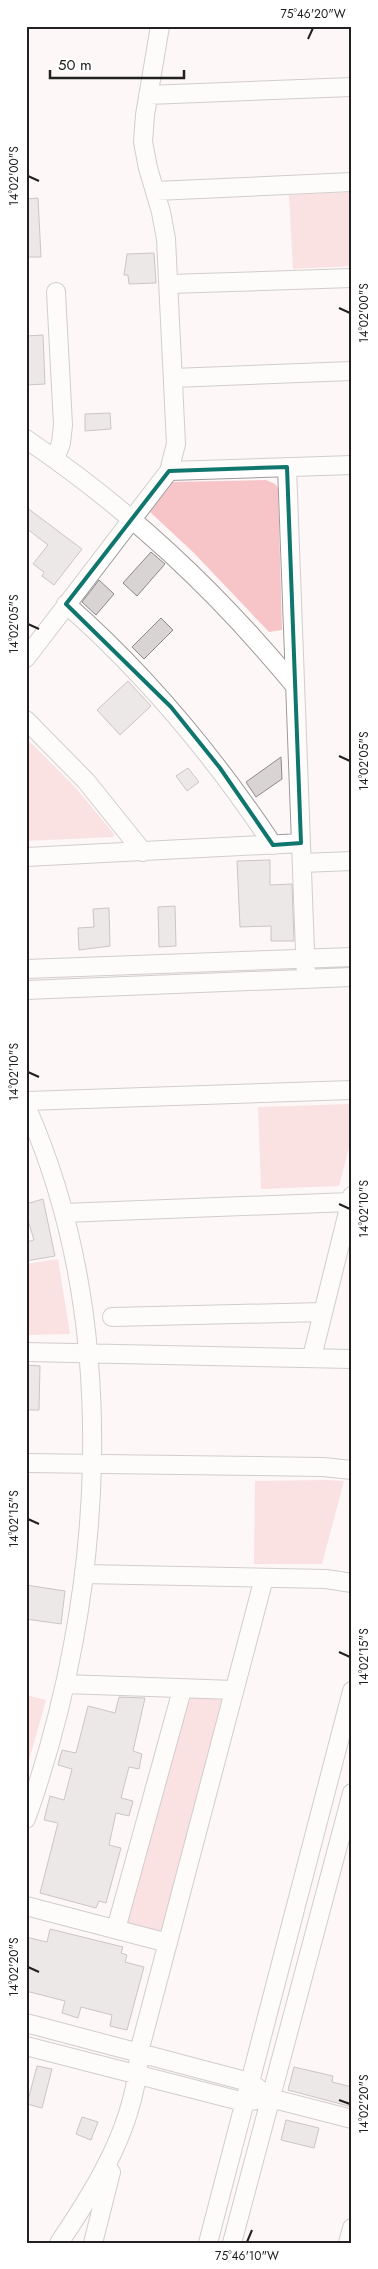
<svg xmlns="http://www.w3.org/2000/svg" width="378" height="2269" viewBox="0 0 378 2269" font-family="Jost,sans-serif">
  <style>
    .green { fill: #f7c5c8 }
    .building { fill: #d9d4d4; stroke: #8e8989 }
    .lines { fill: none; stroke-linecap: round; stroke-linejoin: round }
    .minor-casing { stroke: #9f9a9a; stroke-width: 20 }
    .minor { stroke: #fff; stroke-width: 18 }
    .marked { fill: none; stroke: #0f766e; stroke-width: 4; stroke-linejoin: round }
    .ticks { fill: none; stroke: #222021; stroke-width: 2 }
    .neatline { fill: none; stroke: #222021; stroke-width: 2 }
    .ticks-label { font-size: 12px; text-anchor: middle; fill: #222021 }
  </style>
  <rect width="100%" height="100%" fill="#fdf7f7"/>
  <path class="green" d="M352 192V266L293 269 289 195Z
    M266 480 275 484 278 488 282 630 269 632 194 553 150 512 173 482Z
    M26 738 75 787 114 834 113 837 26 841Z
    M352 1104V1136L339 1186 261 1189 258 1107Z
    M58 1259 70 1334 26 1335V1264Z
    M327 1480 344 1481 322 1564H254L255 1481Z
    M26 1695 46 1700 26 1771Z
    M187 1696 226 1697 162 1934 123 1924Z"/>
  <path class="building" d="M38 198 41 257H26V199Z
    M154 253 156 283 129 284 128 275H124L127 254Z
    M43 335 45 384 26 385V336Z
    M110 413 111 429 85 431V414Z
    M26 507 82 549 54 585 42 576 44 572 33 564 48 545 26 528Z
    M151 552 165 564 137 596 123 583Z
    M99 580 114 594 96 615 82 602Z
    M161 618 173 630 144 659 132 647Z
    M128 681 151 706 120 735 97 710Z
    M281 757 282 779 256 797 246 782Z
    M188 768 199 782 187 791 176 776Z
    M270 860V885L292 884 294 941H271V926L240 927 237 861Z
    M175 906 176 946 159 947 158 907Z
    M109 908 110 946 79 950 78 928 94 927 93 909Z
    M43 1199 55 1256 26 1261V1242L34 1240 26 1214V1204Z
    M26 1365 40 1366 39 1410H26Z
    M26 1585 65 1591 61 1624 26 1619Z
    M119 1697 145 1698 133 1751 142 1754 139 1769 129 1767 121 1798 133 1801 129 1816 116 1813 109 1845 121 1848 106 1903 99 1901 96 1908 40 1893 58 1823 44 1820 50 1796 64 1800 72 1769 58 1765 62 1750 76 1753 88 1706 115 1713Z
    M50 1929 123 1947 121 1953 127 1955 125 1962 144 1967 127 2030 110 2026 112 2015 81 2007 78 2018 62 2013 65 2001 26 1991V1937L47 1942Z
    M37 2066 52 2069 42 2108 27 2104Z
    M294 2067 333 2076 332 2082 352 2087V2107L288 2090Z
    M82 2117 98 2122 91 2140 76 2134Z
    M286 2120 319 2128 314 2148 281 2140Z"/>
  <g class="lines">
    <defs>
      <path id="minor" d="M148 95 352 87
        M156 191 352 182
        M169 284 352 278
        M173 378 352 371
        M26 439C130 510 215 589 295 686
        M55 459 61 443 63 425 56 292
        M287 467 306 978
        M169 471 352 465
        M66 604C147 675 213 755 273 845
        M26 658 169 471 176 444 166 239 161 212 148 168 143 142 145 115 160 26
        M26 720 86 781 143 852
        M26 857 301 843
        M302 863 352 861
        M26 969 352 957
        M26 990 352 977
        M26 1101 352 1090
        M26 1106C123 1324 105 1598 26 1819
        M64 1213 350 1202
        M112 1317 323 1312
        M26 1352 352 1359
        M312 1357 352 1196
        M26 1463 323 1467 352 1470
        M84 1574 326 1579 352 1583
        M65 1684 234 1690
        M26 1906 168 1943
        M116 1929 182 1690
        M26 2023 249 2082 258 2088
        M26 2046 244 2102 270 2098 352 2119
        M59 2243C97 2187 137 2122 139 2052L264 1578
        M93 2243 111 2172
        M208 2243 352 1691
        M232 2243 352 1793
        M348 2243 352 2228"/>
    </defs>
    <use href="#minor" class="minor-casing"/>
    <use href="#minor" class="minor"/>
  </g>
  <path d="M0 0H378V2269H0ZM287 467 301 843 273 845 220 768 171 707 66 604 169 471Z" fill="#fdf7f7" fill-opacity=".55" fill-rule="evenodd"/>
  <path class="marked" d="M287 467 301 843 273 845 220 768 171 707 66 604 169 471Z"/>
  <path class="ticks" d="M308 39 313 28M28 176 39 181M339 308 350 313M28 624 39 629M339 756 350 761M28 1072 39 1077M339 1204 350 1209M28 1519 39 1524M339 1652 350 1657M28 1967 39 1972M339 2100 350 2104M247 2242 252 2230"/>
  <rect width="378" height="2269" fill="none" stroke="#ffffff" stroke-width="55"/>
  <path d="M50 70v8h134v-8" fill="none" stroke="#222021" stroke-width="2.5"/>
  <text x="58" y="70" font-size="15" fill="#222021" stroke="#ffffff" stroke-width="4" paint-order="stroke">50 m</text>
  <rect x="28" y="28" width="322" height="2214" class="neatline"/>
  <g class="ticks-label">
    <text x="313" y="18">75°46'20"W</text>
    <text transform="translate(14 176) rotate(-90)" y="4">14°02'00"S</text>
    <text transform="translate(364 313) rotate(-90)" y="4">14°02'00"S</text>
    <text transform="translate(14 624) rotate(-90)" y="4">14°02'05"S</text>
    <text transform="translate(364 761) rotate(-90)" y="4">14°02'05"S</text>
    <text transform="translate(14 1072) rotate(-90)" y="4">14°02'10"S</text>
    <text transform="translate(364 1209) rotate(-90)" y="4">14°02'10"S</text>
    <text transform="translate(14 1519) rotate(-90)" y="4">14°02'15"S</text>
    <text transform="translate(364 1657) rotate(-90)" y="4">14°02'15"S</text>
    <text transform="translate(14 1967) rotate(-90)" y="4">14°02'20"S</text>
    <text transform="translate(364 2104) rotate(-90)" y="4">14°02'20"S</text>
    <text x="247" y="2260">75°46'10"W</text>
  </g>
</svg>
